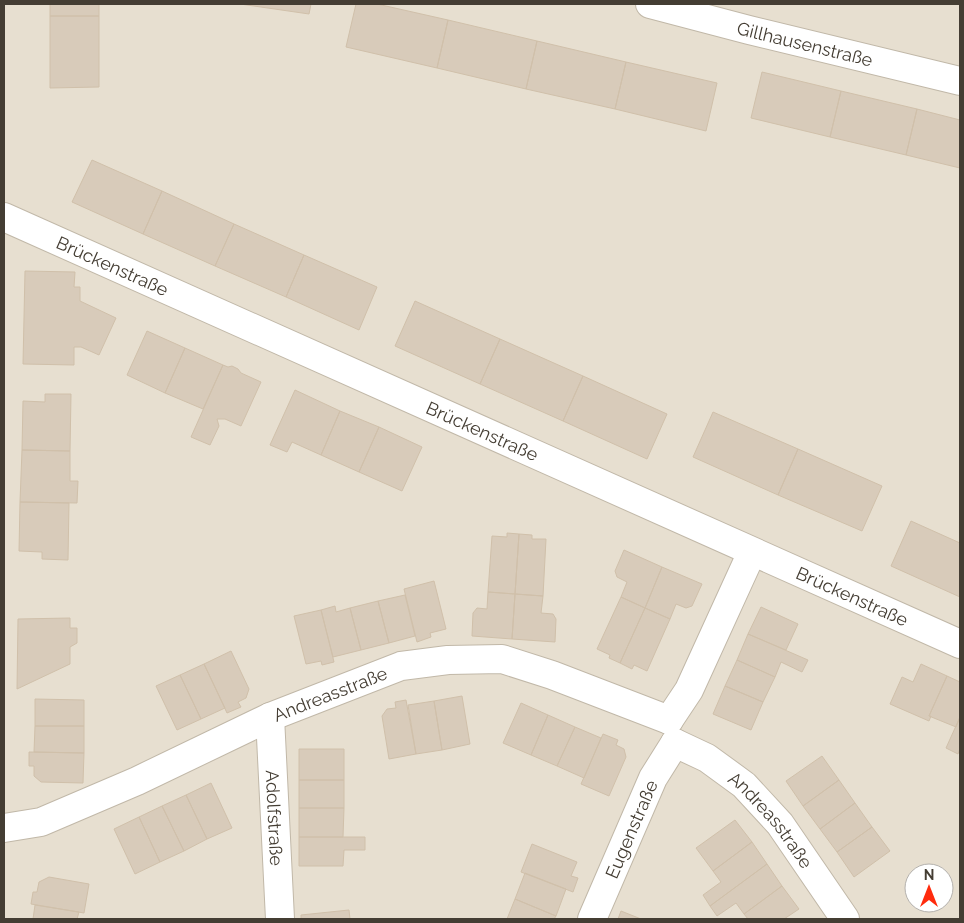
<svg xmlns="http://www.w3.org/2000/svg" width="964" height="923" viewBox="0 0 964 923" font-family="Raleway,sans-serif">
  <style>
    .residential { fill: #e7dfd0; fill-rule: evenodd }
    .building { fill: #d8cbba; stroke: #d0c0aa }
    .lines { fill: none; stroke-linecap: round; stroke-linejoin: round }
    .minor-casing { stroke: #c1b8a8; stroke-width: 30 }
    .minor { stroke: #fff; stroke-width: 28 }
    .labels { text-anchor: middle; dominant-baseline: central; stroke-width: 4; stroke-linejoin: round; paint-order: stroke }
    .street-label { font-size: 18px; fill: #443d33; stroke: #fff }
  </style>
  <rect width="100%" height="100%" fill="#f3ede2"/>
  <path class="residential" d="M4 4H960V919H4ZM914 873H944V903H914Z"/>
  <path class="building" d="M50 4H99V16H50Z
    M240 4H311L309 14Z
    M356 4H377L448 20 437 68 346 47Z
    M50 16H99V87L50 88Z
    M448 20 537 41 526 89 437 68Z
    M537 41 626 62 615 109 526 89Z
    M626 62 717 83 706 131 615 109Z
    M762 72 841 91 830 137 751 118Z
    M841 91 917 109 906 155 830 137Z
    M917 109 960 120V168L906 155Z
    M92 160 162 191 143 234 72 202Z
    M162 191 234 224 215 266 143 234Z
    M234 224 304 255 286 297 215 266Z
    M304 255 377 287 359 330 286 297Z
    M25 271 75 272 74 287H80V301L116 318 99 355 81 347H74V365L23 364Z
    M415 301 500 339 480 384 395 346Z
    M147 331 185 348 165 393 127 375Z
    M500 339 583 376 563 421 480 384Z
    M185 348 223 365 203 409 165 393Z
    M223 365 228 367 232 366 238 369 241 373 261 382 241 426 225 419H217L219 426 210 445 191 437Z
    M583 376 667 414 647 459 563 421Z
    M295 390 340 411 321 455 292 442 287 452 270 445Z
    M45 394H71L70 451 22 450 23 401 45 402Z
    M340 411 379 427 359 472 321 455Z
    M713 412 798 449 778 495 693 457Z
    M379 427 422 447 402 491 359 472Z
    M798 449 882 486 862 531 778 495Z
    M22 450 70 451V481H78L77 503 20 502Z
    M20 502 69 503 68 560 42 559V552L19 551Z
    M911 521 960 543V597L891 566Z
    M507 533 519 534 515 594 488 592 492 536 507 537Z
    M519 534 532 535V539H546L543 596 515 594Z
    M624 550 662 567 645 608 621 597 627 582 617 577 615 571Z
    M662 567 702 584 692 606 686 608 676 604 670 619 645 608Z
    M434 581 446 629 430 633 431 637 417 642 404 589Z
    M488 592 515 594 512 639 472 636 473 613 477 608 487 609Z
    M515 594 543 596 541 613 553 614 556 619 555 642 512 639Z
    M405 595 415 636 389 643 378 601Z
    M621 597 645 608 620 663 609 658 610 655 597 649Z
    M378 601 389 643 361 650 350 608Z
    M335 606 336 612 350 608 361 650 333 657 321 610Z
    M761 607 798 624 786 650 748 634Z
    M645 608 670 619 647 671 634 665 632 669 620 663Z
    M321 610 334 662 322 665 321 661 306 664 294 616Z
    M70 618V628H77V643L70 647V664L17 689 18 619Z
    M748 634 808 660 802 672 781 662 775 677 737 660Z
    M231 651 249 689 246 698 238 702 241 707 227 713 204 664Z
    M737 660 775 677 763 702 725 686Z
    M204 664 225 708 201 719 180 675Z
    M921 664 947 676 929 716H931L929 721 890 704 902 677 913 682Z
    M180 675 201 719 177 730 156 686Z
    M947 676 960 682V717L956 727 929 716Z
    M725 686 763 702 751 730 713 714Z
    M462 696 470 744 442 750 434 701Z
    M35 699 84 700V726H35Z
    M406 700 416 754 389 759 382 716 387 709 396 708 395 702Z
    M434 701 442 750 416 754 408 705Z
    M521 703 548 715 531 755 503 743Z
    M548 715 575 727 557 766 531 755Z
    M960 717V748L958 754 946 748Z
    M35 726H84V753L34 752Z
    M575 727 601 738 584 778 557 766Z
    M603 734 618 740 616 745 624 749 626 757 609 796 581 784Z
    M299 749H344V780H299Z
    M29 752 84 753 83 783 41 782 34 776V766H29Z
    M822 756 839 780 803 806 786 781Z
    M299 780H344V808H299Z
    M839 780 855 803 820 829 803 806Z
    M211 783 232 828 207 839 186 795Z
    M186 795 207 839 184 851 162 806Z
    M855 803 872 827 837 852 820 829Z
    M162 806 184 851 160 862 139 817Z
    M299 808H344L343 837H299Z
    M139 817 160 862 135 874 114 829Z
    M735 820 752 842 713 871 696 848Z
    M872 827 890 851 854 877 837 852Z
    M299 837H365V850H344L343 866H299Z
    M752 842 767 864 710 906 703 895 721 882 713 871Z
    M532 844 577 862 571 876 578 878 573 892 521 872Z
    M767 864 782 886 744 914 736 903 717 916 710 906Z
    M525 873 566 889 556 916 515 899Z
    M49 877 89 884 84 913 31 904 33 892H37L39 882Z
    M782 886 799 909 784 919H748L744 914Z
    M515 899 556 916 554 919H507Z
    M35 905 79 912 77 919H33Z
    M349 910 350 919H301V915Z
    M621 911 641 919H618Z"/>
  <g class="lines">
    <defs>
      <g id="minor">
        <path id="s1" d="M650 4 749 30 960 81"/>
        <path id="s2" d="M4 217 960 644"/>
        <path id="s3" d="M270 717 280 919"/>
        <path d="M669 720 689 690 752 552"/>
        <path id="s4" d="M675 743 707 758 744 785 780 824 845 919"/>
        <path id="s5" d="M4 828 41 822 137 781 270 717 401 666 448 660 502 659 552 675 669 720"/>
        <path id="s6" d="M592 919 653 778 675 743"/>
      </g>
    </defs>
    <use href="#minor" class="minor-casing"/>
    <use href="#minor" class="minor"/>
  </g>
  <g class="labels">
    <g class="street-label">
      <text stroke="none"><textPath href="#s1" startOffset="160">Gillhausenstraße</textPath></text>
      <text stroke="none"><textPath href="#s2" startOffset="119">Brückenstraße</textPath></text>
      <text stroke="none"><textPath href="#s2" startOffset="524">Brückenstraße</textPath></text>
      <text stroke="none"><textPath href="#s2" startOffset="929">Brückenstraße</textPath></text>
      <text stroke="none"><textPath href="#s5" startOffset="354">Andreasstraße</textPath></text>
      <text stroke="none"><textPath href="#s3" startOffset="101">Adolfstraße</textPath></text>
      <text stroke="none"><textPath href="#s4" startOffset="125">Andreasstraße</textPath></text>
      <text stroke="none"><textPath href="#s6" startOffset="98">Eugenstraße</textPath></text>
    </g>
  </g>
  <rect width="964" height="923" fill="none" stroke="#443d33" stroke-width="10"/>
  <g transform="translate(929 888)"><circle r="24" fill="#ffffff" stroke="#b4b1ad"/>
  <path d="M0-4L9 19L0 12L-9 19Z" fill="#ff2b0d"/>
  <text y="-8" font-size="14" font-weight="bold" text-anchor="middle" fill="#443d33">N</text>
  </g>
</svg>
